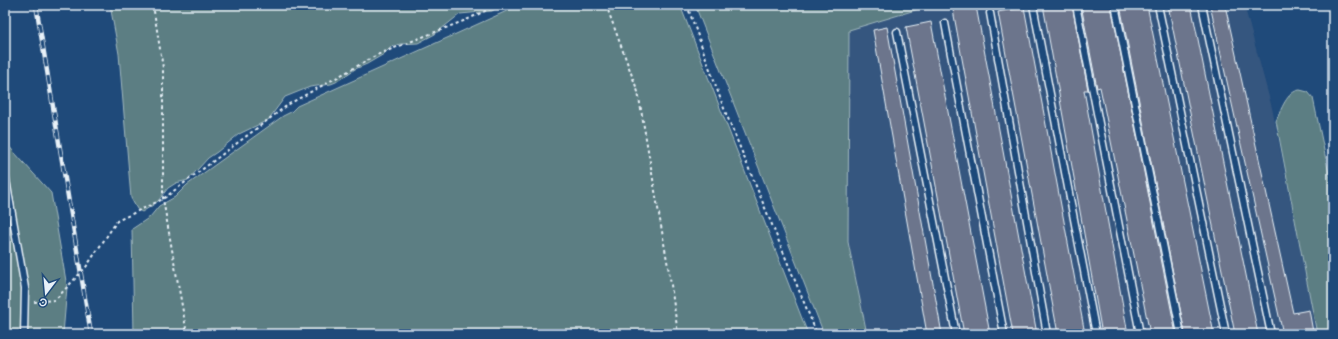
<svg xmlns="http://www.w3.org/2000/svg" width="1338" height="339" viewBox="0 0 1338 339" font-family="'Balsamiq Sans',sans-serif">
  <style>
    .built { fill: #36577f }
    .green { fill: #5b7e83; stroke: #a2b8be }
    .building { fill: #6c758c; stroke: #e8f1f8 }
    .lines { fill: none; stroke-linecap: round; stroke-linejoin: round }
    .service-casing { stroke: #e8f1f8; stroke-width: 9 }
    .path { stroke: #e8f1f8; stroke-width: 2; stroke-dasharray: 3 3; stroke-linecap: butt }
    .service { stroke: #1f4a7a; stroke-width: 6 }
    .rail-casing { stroke: #e8f1f8; stroke-width: 4.5 }
    .rail { stroke: #1f4a7a; stroke-width: 3; stroke-dasharray: 9; stroke-linecap: butt }
  </style>
  <rect width="100%" height="100%" fill="#1f4a7a"/>
  <filter id="ink" filterUnits="userSpaceOnUse"><feTurbulence type="fractalNoise" baseFrequency=".025" numOctaves="2"/><feDisplacementMap in="SourceGraphic" scale="8" xChannelSelector="R" yChannelSelector="G"/><feConvolveMatrix kernelMatrix="1 2 1 2 8 2 1 2 1" color-interpolation-filters="sRGB"/></filter>
  <g filter="url(#ink)">
    <path class="built" d="M932 5H1244L1272 108 1317 334H867L848 242 849 30Z"/>
    <path class="green" d="M110 5H501L492 11 460 14 435 34 418 43 400 44 391 47 384 54 367 64 355 69 336 82 331 84 310 87 285 97 268 120 239 134 217 152 208 158 188 180 176 183 168 188 158 201 153 205 142 212 137 209 131 198 119 54Z
      M520 5H680L808 334H134L132 229 150 217 159 206 175 197 187 185 283 116 291 112 297 106Z
      M695 5H932L849 30 848 242 867 334H824Z
      M1300 90 1308 92 1313 98 1333 193V334H1317L1276 121C1281 110 1287 91 1300 90Z
      M5 142 51 193 67 287 63 334H5Z"/>
    <path class="building" d="M1043 5H1072L1088 90H1084L1128 334H1102Z
      M1081 5H1111L1176 334H1150L1100 87 1097 88Z
      M1120 5H1147L1214 334H1185Z
      M1168 5H1191L1258 334H1235Z
      M1210 5H1225L1293 313 1309 310 1313 332 1304 334H1283Z
      M976 6 1037 334H1013L953 10Z
      M1024 7 1085 334H1058L998 12Z
      M931 22 990 334H964L906 27Z
      M887 27 942 334H927L873 30Z"/>
    <g class="lines">
      <defs>
        <path id="service" d="M1033 5 1096 334
          M1076 5 1140 334
          M1115 5 1181 334
          M1158 5 1226 334
          M1202 5 1271 334
          M990 13 1047 334
          M945 23 1004 334
          M897 32 956 334
          M5 174 25 288 24 334"/>
      </defs>
      <use href="#service" class="service-casing"/>
      <path class="path" d="M153 5 163 68V199L187 334
        M606 5 638 92 670 278 678 334
        M687 5 723 106 817 334
        M34 302 55 300 86 267 117 221 163 199 289 104 379 54 466 20 498 5"/>
      <use href="#service" class="service"/>
      <defs>
        <path id="rail" d="M36 5 91 334"/>
      </defs>
      <use href="#rail" class="rail-casing"/>
      <use href="#rail" class="rail"/>
    </g>
  </g>
  <rect width="1338" height="339" fill="none" stroke="#1f4a7a" stroke-width="20"/>
  <rect x="10" y="10" width="1318" height="319" fill="none" stroke="#e8f1f8" stroke-width="1.5" filter="url(#ink)"/>
  <g transform="translate(46 293) rotate(196)" stroke="#1f4a7a" stroke-width="3" paint-order="stroke">
  <path d="M0-3L7 15L0 10L-7 15Z" fill="#e8f1f8"/>
  <text y="-6" font-size="11" font-weight="bold" text-anchor="middle" fill="#e8f1f8">С</text>
  </g>
</svg>
